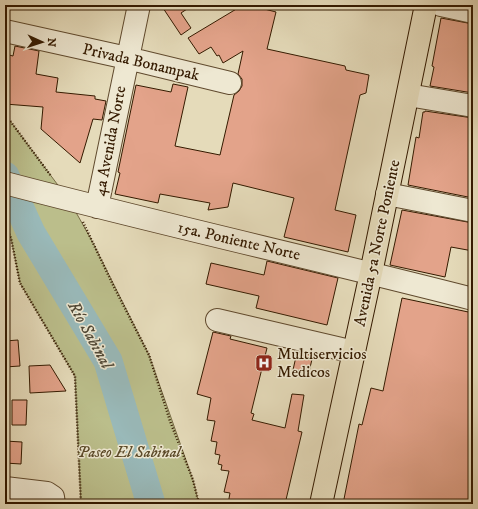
<svg xmlns="http://www.w3.org/2000/svg" width="478" height="509" viewBox="0 0 478 509" font-family="'IM FELL DW Pica',serif">
  <style>
    .green { fill: #bbbe8b; stroke: #786c46 }
    .lines { fill: none; stroke-linecap: round; stroke-linejoin: round }
    .river { stroke: #99b9b9; stroke-width: 29 }
    .building { fill: #e3a38a; stroke: #341a00 }
    .minor-casing { stroke: #604a2e; stroke-width: 24 }
    .major-casing { stroke: #341a00; stroke-width: 24 }
    .path { stroke: #341a00; stroke-width: 2.5; stroke-dasharray: 1 2; stroke-linecap: butt }
    .minor { stroke: #eee8d2; stroke-width: 22 }
    .major { stroke: #e5dbba; stroke-width: 22 }
    .labels { text-anchor: middle; dominant-baseline: central; stroke-width: 3; stroke-linejoin: round; paint-order: stroke }
    .street-label { font-size: 16px; fill: #341a00; stroke: #eee8d2 }
    .poi-label { font-size: 16px; fill: #341a00; stroke: #eee8d2; text-anchor: start }
    .park-label { font-size: 16px; font-style: italic; fill: #5c4b2a; stroke: #eee8d2 }
    .water-label { font-size: 17px; font-style: italic; fill: #524a38; stroke: #eee8d2 }
  </style>
  <rect width="100%" height="100%" fill="#e5dbba"/>
  <filter id="stains"><feTurbulence type="fractalNoise" baseFrequency=".005" numOctaves="4"/><feColorMatrix values="0 0 0 0 .2 0 0 0 0 .09 0 0 0 0 .02 0 0 0 .5 -.17"/></filter>
  <radialGradient id="worn" r=".72"><stop offset=".6" stop-color="#630" stop-opacity="0"/><stop offset="1" stop-color="#630" stop-opacity=".3"/></radialGradient>
  <path class="green" d="M5 114 69 200 91 239 149 355 193 480 199 504H81L75 376 20 283 11 238 5 226Z"/>
  <g class="lines">
    <path class="river" d="M5 176 31 233 108 361 151 504"/>
  </g>
  <path class="building" d="M161 5H193L181 13 191 28 181 35Z
    M243 5H249L276 12 267 49 345 66 346 70 369 75 366 93 360 95 335 210 356 215 348 252 284 237 294 198 233 183 228 207 208 210 210 203 160 194 158 203 115 194 120 173 118 172 136 85 171 92 173 84 188 87 175 146 220 155 234 95 239 91 242 86V79L238 74 243 51 223 63 219 55 217 56 211 47 199 54 188 38Z
    M441 18 473 24V93L430 86 434 67 432 66Z
    M15 46 39 51 36 74 58 78 56 92 95 96V99L106 101 102 120 93 119 80 163 41 129 43 107 5 104V54L13 56Z
    M425 111 473 118V198L408 185 416 137 419 138 423 112H425Z
    M402 210 473 223V251L451 247 445 277 390 265Z
    M267 261 338 278 327 325 256 308 259 296 206 284 211 263 264 275Z
    M402 298 473 313V504H343L359 424 362 425 371 388 383 391Z
    M213 332 231 336 230 339 267 348 251 413 254 414 252 420 285 428 292 394 304 395 298 431 302 432 285 504H228L230 493 224 492 229 471 221 470 222 465 218 464 220 455 215 454 217 442 211 441 215 421 207 420 211 398 197 394Z
    M18 340 20 366 5 367V341Z
    M297 352 313 355 309 372 293 370Z
    M50 365 66 391 30 393 29 366Z
    M12 400H27L26 425H12Z
    M5 441 22 442 21 464 5 463Z"/>
  <g class="lines">
    <defs>
      <path id="minor" d="M441 5 473 12
        M5 31 127 58 230 83
        M408 95 473 106
        M5 183C160 224 317 259 473 299
        M387 194 473 211
        M97 207 139 5
        M217 320 354 352
        M5 488 47 493 53 497 54 504"/>
      <path id="major" d="M321 504 371 273 426 5"/>
    </defs>
    <use href="#minor" class="minor-casing"/>
    <use href="#major" class="major-casing"/>
    <path class="path" d="M5 114 51 176
      M83 222 114 287 149 355 170 421 193 480 199 504
      M5 226 11 238 20 283 75 376 81 504"/>
    <use href="#minor" class="minor"/>
    <use href="#major" class="major"/>
  </g>
  <defs>
    <symbol id="hospital-square" viewBox="-11 -11 22 22"><rect x="-9" y="-9" width="18" height="18" rx="4" fill="#8f2418" stroke="#eee8d2"/><path d="M-5-5h3v3.5h4V-5h3V5h-3V1.5h-4V5h-3Z" fill="#fff"/></symbol>
  </defs>
  <g fill-rule="evenodd">
    <use href="#hospital-square" x="254" y="353" width="20" height="20"/>
  </g>
  <g class="labels">
    <g class="street-label">
      <text transform="translate(141 62) rotate(13)">Privada Bonampak</text>
      <text transform="translate(110 141) rotate(-79)">4a Avenida Norte</text>
      <text transform="translate(239 241) rotate(13)">15a. Poniente Norte</text>
      <text transform="translate(377 243) rotate(-78)">Avenida 5a Norte Poniente</text>
    </g>
    <g class="poi-label">
      <text x="277" y="354">Multiservicios<tspan x="277" dy="18">Medicos</tspan></text>
    </g>
    <g class="park-label">
      <text x="129" y="452">Paseo El Sabinal</text>
    </g>
    <g class="water-label">
      <text transform="translate(90 335) rotate(61)">Río Sabinal</text>
    </g>
  </g>
  <rect width="478" height="509" fill="none" stroke="#e5dbba" stroke-width="20"/>
  <rect x="6" y="6" width="466" height="497" fill="none" stroke="#341a00" stroke-width="2"/>
  <rect x="10" y="10" width="458" height="489" fill="none" stroke="#341a00"/>
  <g transform="translate(42 42) rotate(93)" stroke="#eee8d2" stroke-width="3" paint-order="stroke">
  <path d="M0-3L7 15L0 10L-7 15Z" fill="#341a00"/>
  <text y="-6" font-size="11" font-weight="bold" text-anchor="middle" fill="#341a00">N</text>
  </g>
  <rect width="100%" height="100%" filter="url(#stains)"/>
  <rect width="100%" height="100%" fill="url(#worn)"/>
</svg>
